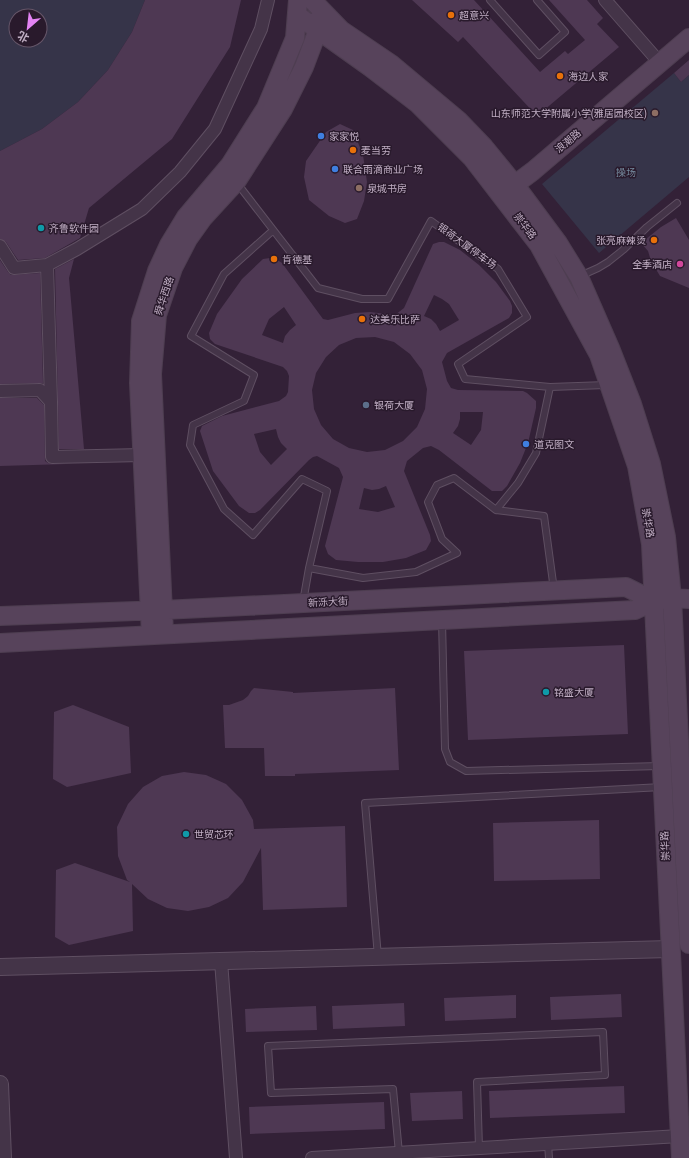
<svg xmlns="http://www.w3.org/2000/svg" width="689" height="1158" viewBox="0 0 689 1158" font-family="'Roboto Condensed','Noto Sans SC',sans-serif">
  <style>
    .green { fill: #363449; fill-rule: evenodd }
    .building { fill: #4e3853; fill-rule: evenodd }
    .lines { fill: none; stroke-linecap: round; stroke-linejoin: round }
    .service-casing { stroke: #5f4f62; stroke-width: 8 }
    .minor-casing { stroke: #5f4f62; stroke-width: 14 }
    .tertiary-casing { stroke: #5f4f62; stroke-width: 18 }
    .secondary-casing { stroke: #4e3e51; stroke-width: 20 }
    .service { stroke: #443448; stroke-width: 6 }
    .minor { stroke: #443448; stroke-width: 12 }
    .tertiary { stroke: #443448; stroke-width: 16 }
    .secondary { stroke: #57435b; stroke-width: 18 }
    .food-dot { fill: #e8710a; stroke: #291a2c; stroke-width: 1.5 }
    .education-dot { fill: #8d6e63; stroke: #291a2c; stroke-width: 1.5 }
    .shop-dot { fill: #3f7fe0; stroke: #291a2c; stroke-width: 1.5 }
    .culture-dot { fill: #0f9aa8; stroke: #291a2c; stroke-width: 1.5 }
    .hotel-dot { fill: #d1479c; stroke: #291a2c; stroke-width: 1.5 }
    .service-dot { fill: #5c6f8a; stroke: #291a2c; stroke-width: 1.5 }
    .labels { text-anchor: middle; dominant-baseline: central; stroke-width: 3; stroke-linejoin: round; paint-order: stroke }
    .poi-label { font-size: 10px; fill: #c1afc4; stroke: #291a2c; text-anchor: start }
    .street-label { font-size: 10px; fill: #c1afc4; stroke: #291a2c }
    .park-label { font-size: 10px; fill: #768c9f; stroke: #291a2c }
  </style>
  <rect width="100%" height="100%" fill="#332137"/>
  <path class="green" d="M0 0H145L132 32 108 70 78 102 42 129 0 151ZM16 16H40V40H16Z
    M674 73 681 82 689 75V177L599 253 542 184Z"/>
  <path class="building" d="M145 0H241L230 47 172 139 89 208 80 238 45 258 18 260 6 242 0 239V151L42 129 78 102 108 70 132 32Z
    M412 0H474L540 72 565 51 568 54 585 40 549 0H587L603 18 597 24 619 47 537 116 463 37 458 42Z
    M689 60V75L681 82 674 73Z
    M340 124 353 130 363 155 367 182 364 201 357 219 345 223 329 216 309 200 304 177 306 161 326 132Z
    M676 218 689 240V288L660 276 651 261 648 251 641 243 661 227Z
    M439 242H444L460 250 479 265 496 282 510 301 512 306V313L509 318 447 353 442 362 447 381 451 388 458 390 523 391 527 393 536 401V408L528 443 520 463 507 486 502 491H492L439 450 431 446 423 448 407 461 404 471 430 535 431 541 426 550 406 558 383 562H358L336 560 328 554 325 546 343 477 339 468 317 456 313 457 309 460 260 510 255 513H249L239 506 213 471 200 431 202 426 222 416 279 401 286 396 288 392 289 376 287 371 283 367 215 344 210 339 209 333 217 314 242 279 263 259 270 258 276 259 282 263 323 319 328 320 355 313 370 312 395 315 404 308 433 244ZM434 295 442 299 449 304 459 320 440 331 436 324 431 319 424 316ZM284 307 296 325 290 330 285 336 283 343 262 335 269 319ZM375 337 394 342 410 354 422 370 427 389 425 409 417 427 403 441 385 450 367 452 349 448 333 439 321 425 314 409 312 390 316 373 326 357 339 345 356 338ZM460 412H483L481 430 471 445 453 433 458 426 460 419ZM276 429 278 437 281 443 287 449 271 465 260 452 254 434ZM386 486 395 507 378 512 359 509 364 488 372 490 379 489Z
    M74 259 69 278 84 449H59L55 269Z
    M0 260 8 272 11 275 40 273 43 383 0 384Z
    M0 398H37L44 405 45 461 48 463 52 464H67L0 466Z
    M624 645 628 734 468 740 464 651Z
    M254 688 293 692V693L395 688 399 770 295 774V776H265L264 748H225L223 705H229L243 700 248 696 251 691Z
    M73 705 129 727 131 773 67 787 53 779 54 712Z
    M184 772 206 775 226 784 242 800 253 820 254 829 345 826 347 907 263 910 261 848 243 882 228 898 209 907 188 911 167 908 148 899 132 884 133 931 69 945 55 937 56 870 75 863 130 882 127 880 118 856 117 827 128 804 143 787 162 776Z
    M599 820 600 879 494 881 493 823Z
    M621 994 622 1017 551 1020 550 997Z
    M516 995V1018L445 1021 444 998Z
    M404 1003 405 1026 333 1029 332 1006Z
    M316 1006 317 1030 246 1032 245 1009Z
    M624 1086 625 1113 490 1118 489 1091Z
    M462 1091 463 1119 412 1121 410 1093Z
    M384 1102 385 1129 250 1134 249 1107Z"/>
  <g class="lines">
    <defs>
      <path id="service" d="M490 0 539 55 565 32 537 0
        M237 183 318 288 362 299H388L431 221 498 269 527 317 458 364 465 379 550 387 606 385
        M274 231 270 233 224 274 191 336 254 375 244 401 193 425 190 445 224 509 253 535 302 479 327 491 309 568 363 578 416 572 457 553 442 539 428 502 437 485 454 478 496 510 518 483 536 453 550 387
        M580 276 598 268 608 262 623 250 647 227 677 203
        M496 510 544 516 554 590
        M303 602 309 568
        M442 621 445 749 450 762 466 771 660 766
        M378 957 365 803 662 787
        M548 1144 549 1158
        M399 1153 393 1089 271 1093 268 1046 603 1032 605 1075 477 1082 479 1148"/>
      <path id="minor" d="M605 0 660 63
        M0 246 14 268 47 265 77 249 142 209 180 172 215 129 261 29 268 0
        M47 265 51 402
        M0 391 40 390 51 402 52 457 142 455
        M221 961 236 1158
        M312 1158 680 1136"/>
      <path id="tertiary" d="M0 967 670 949
        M0 1084 3 1158"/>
      <path id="secondary" d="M312 0 341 30 391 64 459 121 484 147 515 185 558 243 579 277 610 348 632 404 651 464 666 537 672 598 689 944
        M297 15 370 67 417 103 472 158 539 245 599 355 637 466 651 544 681 1158
        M505 192 533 171 689 38
        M0 616 163 610 626 587 654 601
        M151 634 139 383 141 321 157 271 169 245 186 217 230 165 266 108 295 38 298 0
        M164 634 152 374 157 315 173 268 188 239 203 218 236 182 283 109 304 67 318 30 319 19
        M0 643 635 610 654 601 672 598 689 599"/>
    </defs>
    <use href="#service" class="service-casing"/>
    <use href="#minor" class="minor-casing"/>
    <use href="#tertiary" class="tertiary-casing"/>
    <use href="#secondary" class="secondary-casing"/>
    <use href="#service" class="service"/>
    <use href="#minor" class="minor"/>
    <use href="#tertiary" class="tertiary"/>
    <use href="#secondary" class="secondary"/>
  </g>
  <g class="food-dot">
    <circle cx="451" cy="15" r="4"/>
    <circle cx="560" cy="76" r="4"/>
    <circle cx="353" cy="150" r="4"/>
    <circle cx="654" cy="240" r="4"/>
    <circle cx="274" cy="259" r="4"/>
    <circle cx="362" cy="319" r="4"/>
  </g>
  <g class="education-dot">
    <circle cx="655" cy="113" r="4"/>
    <circle cx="359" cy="188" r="4"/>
  </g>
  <g class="shop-dot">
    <circle cx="321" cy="136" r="4"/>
    <circle cx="335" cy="169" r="4"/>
    <circle cx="526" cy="444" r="4"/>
  </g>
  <g class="culture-dot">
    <circle cx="41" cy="228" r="4"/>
    <circle cx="546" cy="692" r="4"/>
    <circle cx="186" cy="834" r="4"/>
  </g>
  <circle class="hotel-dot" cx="680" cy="264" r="4"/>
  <circle class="service-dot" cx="366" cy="405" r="4"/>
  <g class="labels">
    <g class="poi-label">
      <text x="459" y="15">超意兴</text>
      <text x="568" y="76">海边人家</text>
      <text x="647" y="113" text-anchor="end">山东师范大学附属小学(雅居园校区)</text>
      <text x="329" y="136">家家悦</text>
      <text x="361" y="150">麦当劳</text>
      <text x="343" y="169">联合雨滴商业广场</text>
      <text x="367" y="188">泉城书房</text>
      <text x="49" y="228">齐鲁软件园</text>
      <text x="646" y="240" text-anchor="end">张亮麻辣烫</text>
      <text x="282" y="259">肯德基</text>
      <text x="672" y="264" text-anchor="end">全季酒店</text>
      <text x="370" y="319">达美乐比萨</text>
      <text x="374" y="405">银荷大厦</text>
      <text x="534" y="444">道克图文</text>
      <text x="554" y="692">铭盛大厦</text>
      <text x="194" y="834">世贸芯环</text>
    </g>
    <g class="street-label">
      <text transform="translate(568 141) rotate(-40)">浪潮路</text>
      <text transform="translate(525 226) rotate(53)">崇华路</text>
      <text transform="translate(467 246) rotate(36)">银荷大厦停车场</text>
      <text transform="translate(164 296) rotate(-72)">舜华西路</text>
      <text transform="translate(648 523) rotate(80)">崇华路</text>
      <text transform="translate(328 602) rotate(-3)">新泺大街</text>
      <text transform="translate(665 846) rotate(-93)">崇华路</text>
    </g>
    <g class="park-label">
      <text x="626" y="172">操场</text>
    </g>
  </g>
  <g transform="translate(28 28) rotate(208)"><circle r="19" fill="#291a2c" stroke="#665669"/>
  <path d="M0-3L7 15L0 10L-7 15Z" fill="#e484f4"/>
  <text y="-6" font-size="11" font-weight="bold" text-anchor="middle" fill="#c1afc4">北</text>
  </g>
</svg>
